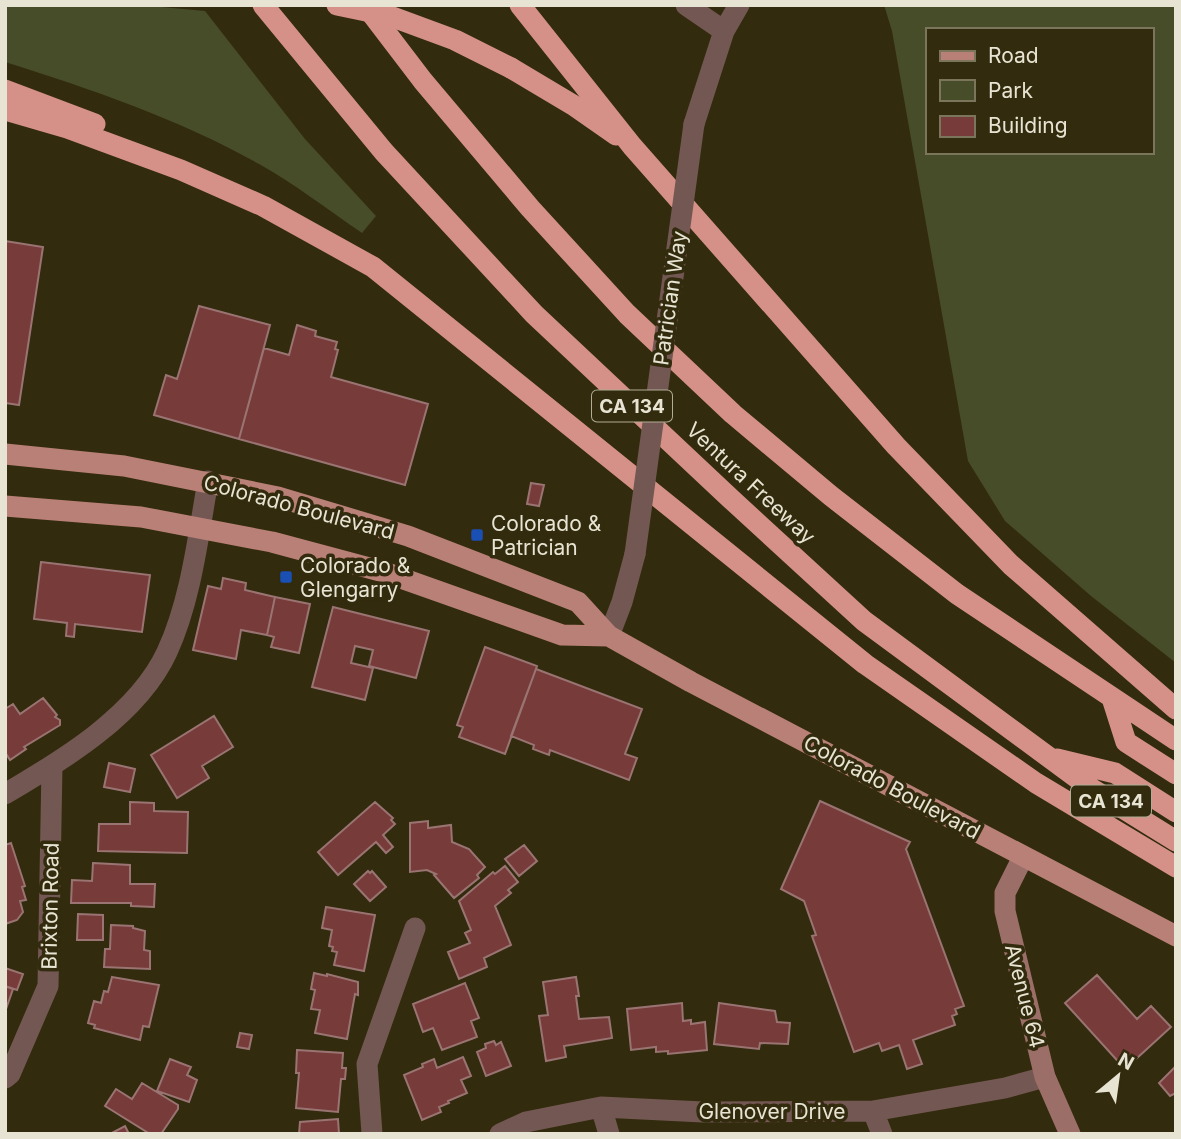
<svg xmlns="http://www.w3.org/2000/svg" width="1181" height="1139" viewBox="0 0 1181 1139" font-family="Inter,sans-serif">
  <style>
    .green { fill: #474c29; fill-rule: evenodd }
    .building { fill: #773b39; stroke: #997472; stroke-width: 2 }
    .lines { fill: none; stroke-linecap: round; stroke-linejoin: round }
    .street { stroke: #735753; stroke-width: 21 }
    .secondary { stroke: #9b6e68; stroke-width: 21 }
    .primary { stroke: #b98078; stroke-width: 21 }
    .highway { stroke: #d59187; stroke-width: 21 }
    .street-bridge { stroke: #735753; stroke-width: 21 }
    .highway-bridge { stroke: #d59187; stroke-width: 21 }
    .transit-dot { fill: #1a4fb4; stroke: #322b0d; stroke-width: 2.5 }
    .labels { text-anchor: middle; dominant-baseline: central; stroke-width: 7; stroke-linejoin: round; paint-order: stroke }
    .shield { fill: #322b0d; stroke: #b1ac98; stroke-width: 2 }
    .shield-label { font-size: 19px; font-weight: bold; fill: #e8e4d3 }
    .street-label { font-size: 21px; fill: #e8e4d3; stroke: #322b0d }
    .poi-label { font-size: 21px; fill: #e8e4d3; stroke: #322b0d; text-anchor: start }
  </style>
  <rect width="100%" height="100%" fill="#322b0d"/>
  <path class="green" d="M5 5H140L205 11 305 139 376 216 362 233C328 210 295 184 259 164 181 120 91 89 5 62Z
    M884 5H1176V663L1091 596 1005 521 968 461 892 31ZM927 30H1151V152H927Z"/>
  <path class="building" d="M5 241 43 247 19 405 5 403Z
    M199 306 270 325 239 439 154 415 166 375 177 379Z
    M297 325 316 331 315 336 337 342 335 349 338 350 331 377 428 404 405 485 239 439 264 348 289 355Z
    M531 483 544 485 539 506 527 504Z
    M41 562 150 575 142 632 75 624 74 637 66 636 67 623 34 619Z
    M223 578 246 583 245 590 275 597 267 635 241 630 236 659 193 650 208 586 221 589Z
    M275 597 310 604 299 653 271 647 274 637 267 635Z
    M333 607 429 631 416 678 369 666 373 650 355 646 351 663 373 668 365 700 312 687Z
    M485 647 537 666 505 754 459 737 463 727 457 725Z
    M536 669 642 709 625 754 637 758 629 780 550 750 549 755 533 749 534 745 511 736Z
    M43 698 57 715 55 717 60 720V725L24 747 26 749 10 760 5 752V709L13 704 20 714Z
    M214 716 233 747 202 766 209 778 177 798 151 755Z
    M109 763 135 769 130 792 104 787Z
    M820 801 910 842 906 849 964 1006 955 1009 957 1014 952 1016 955 1025 913 1040 922 1064 907 1069 899 1045 882 1051 879 1043 854 1052 812 936 816 935 804 901 781 889Z
    M130 802 154 803V811L188 812 187 853 98 851 99 824H130Z
    M375 802 393 818 391 820 395 824 383 835 393 847 386 853 376 842 338 875 318 852Z
    M428 821V828L451 825 452 842 469 849 485 867 477 875 479 878 454 898 434 875 436 874 427 870 410 872V823Z
    M11 843 25 886 22 887 26 900 20 901 23 912 17 920 5 924V845Z
    M524 845 537 861 519 876 505 859Z
    M93 863 130 865V884H155L154 907 131 906V903H71L72 880 92 881Z
    M505 866 518 882 508 890 511 893 495 906 511 945 484 958 487 967 459 979 448 952 470 943 465 933 471 930 459 901 493 872 495 874Z
    M368 871 370 873 372 871 386 887 370 901 354 884Z
    M326 907 375 915 364 971 334 965 337 952 332 951 333 947 329 946 332 930 322 928Z
    M78 914 103 915V940H77Z
    M111 925 133 926V928L145 931 144 950 150 951V969L104 967 105 949H110Z
    M5 968 23 974 17 990 5 986Z
    M314 973 327 976V974L358 982V995L355 994 347 1039 315 1033 320 1010 311 1009 315 990 311 989Z
    M1097 975 1137 1019 1151 1006 1171 1027 1125 1069 1065 1003Z
    M112 977 159 985 149 1027 143 1026 140 1040 94 1028 95 1025 88 1023 94 1001 101 1003 104 991 108 992Z
    M576 977 579 996H576L579 1019 609 1017 612 1038 564 1046 566 1057 546 1061 539 1016 548 1015 543 982Z
    M465 983 479 1018 471 1021 477 1037 442 1050 433 1028 423 1032 413 1004Z
    M5 986 13 989 5 1012Z
    M682 1003 683 1021 691 1020V1024L705 1022 707 1050 668 1054V1051L656 1052V1047L631 1050 627 1009Z
    M719 1003 775 1011 777 1022 790 1023 788 1044 760 1043 759 1049 714 1044Z
    M240 1033 252 1035 249 1049 237 1047Z
    M494 1041 496 1045 501 1042 511 1066 486 1076 477 1052 486 1048 485 1044Z
    M297 1050 343 1053 342 1068H346L345 1079H341L338 1112 296 1108 299 1073H296Z
    M463 1057 471 1076 461 1080 467 1093 448 1101 449 1103 439 1107 441 1112 422 1120 404 1075 423 1067 422 1064 434 1059 437 1068Z
    M170 1059 191 1067 187 1075 197 1080 189 1102 157 1091Z
    M1176 1066V1093L1170 1096 1159 1083Z
    M142 1083 178 1105V1109L161 1134H150L105 1106 116 1089 132 1099Z
    M338 1119 339 1134H299L300 1122Z
    M125 1126 129 1134H110Z"/>
  <g class="lines">
    <path class="street" d="M686 5 724 31
      M694 124 724 31 739 5
      M609 636 622 602 635 554
      M5 794C63 760 138 715 167 652 191 600 198 537 208 481
      M5 1078 10 1074 48 986 52 766
      M601 1107 609 1134
      M873 1111 882 1134
      M372 1134 367 1064 415 928
      M500 1134 526 1122 601 1107 703 1112 873 1111 1005 1088 1045 1077"/>
    <path class="secondary" d="M1023 857 1005 893V911L1045 1077 1070 1134"/>
    <path class="primary" d="M5 454 124 466 278 497 408 536 578 602 609 636 691 682 1176 936
      M5 506 141 517 272 542 384 572 562 635 609 636"/>
    <path class="highway" d="M263 5 384 152 534 314 731 499 864 621 1092 789 1176 841
      M365 5 423 81 530 208 627 314 733 414 831 496 957 594 1176 740
      M520 5 632 146 896 446 1011 565 1176 709
      M511 68 573 105 616 135
      M5 90 95 124
      M5 110 67 128 181 170 263 206 373 267 865 664 1036 783 1176 867
      M1112 698 1126 742 1176 774
      M1057 759 1115 773 1176 812"/>
    <path class="street-bridge" d="M635 554 694 124"/>
    <path class="highway-bridge" d="M337 5 390 16 455 40 511 68"/>
  </g>
  <g class="transit-dot">
    <rect x="470" y="528" width="14" height="14" rx="3.5"/>
    <rect x="279" y="570" width="14" height="14" rx="3.5"/>
  </g>
  <g class="labels">
    <g class="shield">
      <rect x="592" y="390.5" width="80" height="31" rx="5"/>
      <rect x="1071" y="785.5" width="80" height="31" rx="5"/>
    </g>
    <g class="shield-label">
      <text x="632" y="406">CA 134</text>
      <text x="1111" y="801">CA 134</text>
    </g>
    <g class="street-label">
      <text transform="translate(670 298) rotate(-82)">Patrician Way</text>
      <text transform="translate(751 483) rotate(43)">Ventura Freeway</text>
      <text transform="translate(299 507) rotate(15)">Colorado Boulevard</text>
      <text transform="translate(892 787) rotate(28)">Colorado Boulevard</text>
      <text transform="translate(50 906) rotate(-89)">Brixton Road</text>
      <text transform="translate(1025 996) rotate(76)">Avenue 64</text>
      <text x="772" y="1111">Glenover Drive</text>
    </g>
    <g class="poi-label">
      <text x="491" y="523">Colorado &amp;<tspan x="491" dy="24">Patrician</tspan></text>
      <text x="300" y="565">Colorado &amp;<tspan x="300" dy="24">Glengarry</tspan></text>
    </g>
  </g>
  <rect width="1181" height="1139" fill="none" stroke="#e8e4d3" stroke-width="14"/>
  <rect x="926" y="28" width="228" height="126" fill="#322b0d" stroke="#7b755c" stroke-width="2"/>
  <rect x="940" y="51" width="35" height="10" fill="#b98078" stroke="#7b755c" stroke-width="2"/>
  <text x="988" y="63" font-size="21" fill="#e8e4d3">Road</text>
  <rect x="940" y="80" width="35" height="21" fill="#474c29" stroke="#7b755c" stroke-width="2"/>
  <text x="988" y="98" font-size="21" fill="#e8e4d3">Park</text>
  <rect x="940" y="116" width="35" height="21" fill="#773b39" stroke="#7b755c" stroke-width="2"/>
  <text x="988" y="133" font-size="21" fill="#e8e4d3">Building</text>
  <g transform="translate(1118 1076) rotate(29)" stroke="#322b0d" stroke-width="5" paint-order="stroke">
  <path d="M0-5L12 26L0 18L-12 26Z" fill="#e8e4d3"/>
  <text y="-10" font-size="19" font-weight="bold" text-anchor="middle" fill="#e8e4d3">N</text>
  </g>
</svg>
